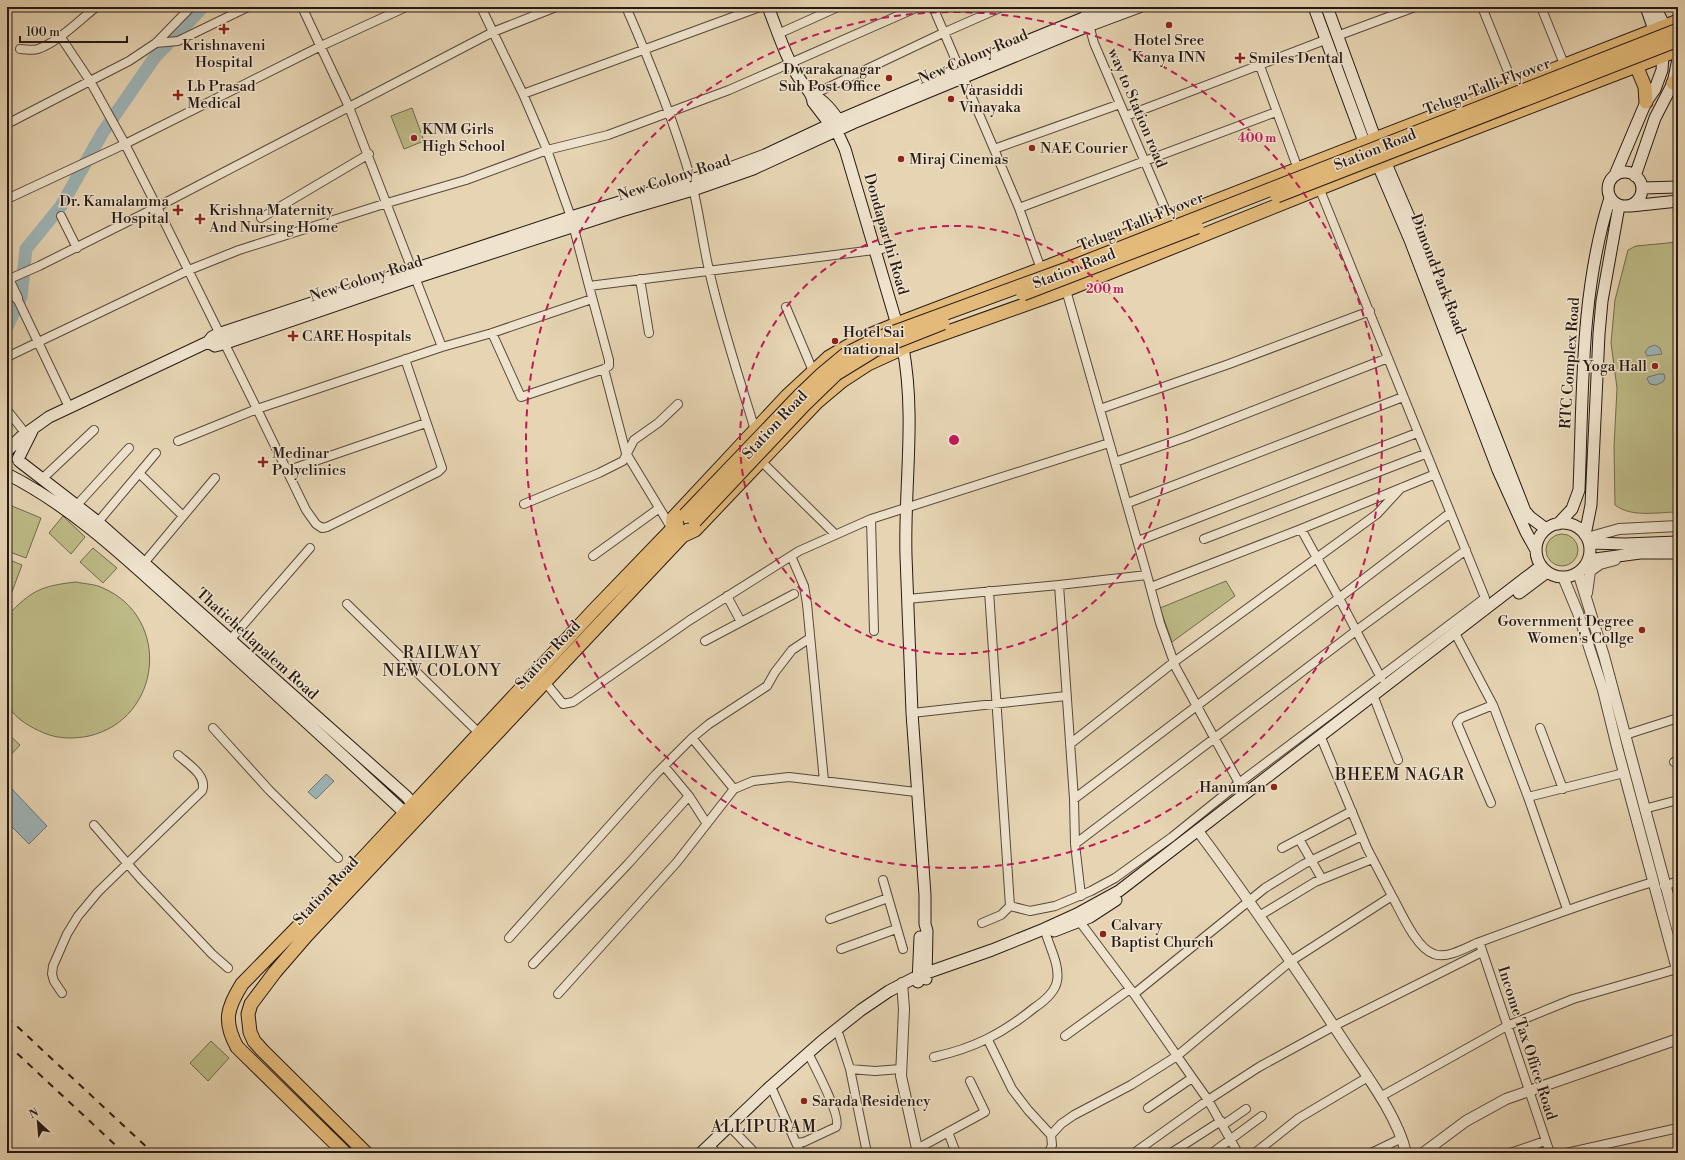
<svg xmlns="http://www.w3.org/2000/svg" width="1685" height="1160" viewBox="0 0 1685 1160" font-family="'Libre Bodoni',serif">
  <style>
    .green { fill: #bdbb87; stroke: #726a4e }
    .water { fill: #9db5b9; stroke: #6d7777 }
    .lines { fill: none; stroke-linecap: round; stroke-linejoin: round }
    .river { stroke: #9db5b9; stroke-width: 13 }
    .minor-casing { stroke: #56483c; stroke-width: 10 }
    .tertiary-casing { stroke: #56483c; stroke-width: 12 }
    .secondary-casing { stroke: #261914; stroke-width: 13 }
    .primary-casing { stroke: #261914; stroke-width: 15 }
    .minor { stroke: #efe3cd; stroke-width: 8 }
    .tertiary { stroke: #efe3cd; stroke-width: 10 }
    .secondary { stroke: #efe3cd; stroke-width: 11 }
    .primary { stroke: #e3ba79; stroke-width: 13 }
    .rail { stroke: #261914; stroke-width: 2; stroke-dasharray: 7 7; stroke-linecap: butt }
    .primary-bridge-casing { stroke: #261914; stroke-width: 15; stroke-linecap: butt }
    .primary-bridge { stroke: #e3ba79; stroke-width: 13 }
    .ring { fill: none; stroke: #c2185b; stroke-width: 2; stroke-dasharray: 7 5 }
    .poi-dot { fill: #8f2418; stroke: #efe3cd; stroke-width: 1.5 }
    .labels { text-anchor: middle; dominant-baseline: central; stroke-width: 3; stroke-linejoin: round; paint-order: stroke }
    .poi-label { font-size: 15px; fill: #261914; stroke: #efe3cd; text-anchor: start }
    .street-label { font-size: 15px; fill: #261914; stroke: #efe3cd }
    .neighbourhood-label { font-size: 16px; letter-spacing: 1px; fill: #261914; stroke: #efe3cd }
    .centre { fill: #c2185b; stroke: #efe3cd; stroke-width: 2 }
    .ring-label { font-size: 12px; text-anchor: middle; font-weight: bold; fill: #c2185b; stroke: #efe3cd; stroke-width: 3; stroke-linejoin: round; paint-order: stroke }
  </style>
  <rect width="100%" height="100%" fill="#e6d4b2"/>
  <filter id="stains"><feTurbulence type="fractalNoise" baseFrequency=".005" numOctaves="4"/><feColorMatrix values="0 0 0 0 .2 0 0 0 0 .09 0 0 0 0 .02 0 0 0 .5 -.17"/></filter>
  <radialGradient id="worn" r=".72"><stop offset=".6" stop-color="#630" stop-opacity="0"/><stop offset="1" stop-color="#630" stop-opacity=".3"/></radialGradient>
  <path class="green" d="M412 108 424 141 404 149 391 116Z
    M1678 242V512C1658 512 1632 518 1615 505L1614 447 1617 388 1611 343 1615 300 1628 250 1636 246Z
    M7 504 41 518 26 558 7 551Z
    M63 516 85 537 71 554 49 533Z
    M1546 550a16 16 0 1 1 32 0a16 16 0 1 1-32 0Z
    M93 548 117 568 103 583 80 562Z
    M7 559 22 565 10 597 7 596Z
    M1226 581 1235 596 1172 642 1160 608Z
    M76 582C85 584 95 584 103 588 172 618 162 719 89 736 74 739 58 739 44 733 30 727 15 719 7 704V616C32 590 41 586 76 582Z
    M7 733 20 745 7 759Z
    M211 1041 229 1058 208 1081 190 1063Z"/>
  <path class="water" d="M1655 345 1660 348 1662 354 1647 356 1645 352 1649 347Z
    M1659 374H1664L1665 378 1663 382 1656 385 1650 384 1647 379 1648 377Z
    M326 774 334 781 316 799 308 792Z
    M10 787 47 826 29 844 7 822V790Z"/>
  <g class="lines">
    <path class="river" d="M7 327 21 297 26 249 61 206 103 132 155 57 203 7"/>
    <defs>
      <path id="minor" d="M302 7 349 107 442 347
        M406 7 321 46 125 144 157 207 493 32 523 94 760 7
        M481 7 493 32 556 7
        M626 7C651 64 674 121 691 180 699 210 702 240 709 270 721 324 739 377 755 430
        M933 7 994 149
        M1084 7 1094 43 1169 218
        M1482 7 1513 84
        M1541 7 1564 64
        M778 34 838 7
        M60 36 90 81 129 61 156 43 191 7
        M1337 36 1415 7
        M156 43 178 41 248 7
        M20 49C26 49 32 51 38 49 58 42 80 20 96 7
        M1260 66 1298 169
        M523 94 547 150 571 217 589 286 882 249
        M812 95 943 33 1002 7
        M1126 116 1325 40
        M7 124 90 81 125 144 7 199
        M1019 208 994 149 1120 104
        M61 216 77 248
        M261 218 369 154
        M1041 269 1019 208 1276 112
        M640 279 649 333
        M7 280 39 266 157 207 257 409 442 347 492 333 592 299
        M1066 290 1147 575
        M17 298 69 407
        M786 307 813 371
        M492 333 521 397 604 369 609 366V360L589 286
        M7 357 189 270 239 250 387 203 466 180 547 150 608 135 729 90 918 7
        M604 369 626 453 672 529
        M1100 409 1229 364 1370 311
        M7 410 26 434
        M178 441 257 409 306 510 316 524 322 528 327 527 438 472 442 468 405 359
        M762 462 835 534
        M1115 462 1186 437 1388 358
        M286 471 426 423
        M140 474 183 516
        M42 479 94 430
        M1128 503 1403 397
        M524 504 599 473 623 461 634 440 658 423 678 404
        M76 506 129 448
        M871 519 874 631
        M98 522 156 453
        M1301 529 1339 598 1450 513
        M1204 539 1425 454
        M1138 541 1417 433
        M593 556 658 509
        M791 556 804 586 807 604 824 781
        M144 563 215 478
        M1059 585 1074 799 1339 598 1381 678
        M1151 587 1301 529 1433 475
        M727 596 741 622
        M907 599 1059 585 1147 575 1160 623 1176 668 1239 783
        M347 604 479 733
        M1455 633 1493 705 1528 797
        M230 640 310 548
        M705 641 794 594
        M545 682 563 704 573 702 690 620 799 551 871 519 1109 443
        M1375 700 1398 760
        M912 713 1066 696
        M213 728 269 790 338 858
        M1540 728 1563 789
        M1625 735 1678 718
        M692 738 734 789
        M1070 744 1174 662 1377 514 1401 488
        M1674 762 1678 760
        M664 766 689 796 707 824
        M1074 799 1075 844 1081 896
        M1491 803 1457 723 1461 718 1493 705
        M1644 809 1678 800
        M94 825 140 878 212 954 228 968
        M1299 839 1322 879
        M1075 844 1357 630 1466 550
        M1282 848 1352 811
        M883 880 903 949
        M1664 886 1678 881
        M1392 896C1401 912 1416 948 1434 954 1446 959 1466 948 1477 943 1536 921 1593 900 1653 882
        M1010 906 1030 911 1055 906 1091 891 1115 878 1172 837 1239 783 1485 598 1320 190
        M1567 909 1528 797 1624 773
        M1259 916 1315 882 1372 859
        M830 919 888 898
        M982 923 1001 915 1010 906 989 591
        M509 938 656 774 692 738 709 724 767 686 775 672 792 650 810 638
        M1481 947 1550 1153
        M841 949 896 929
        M533 964 628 864 689 796
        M62 993 54 981 52 974 53 966 67 934 78 916 98 892 202 791C208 776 188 764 178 755
        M558 994 677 862 734 789 753 781 789 777 916 792
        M1134 994 1265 888 1304 864 1362 836
        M839 1035 850 1069 875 1071 901 1069
        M1065 1036 1130 989
        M988 1040 1012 1089 1028 1110 1051 1135
        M934 1057C974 1048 1002 1034 1034 1008 1043 1002 1055 993 1057 981 1060 966 1050 948 1046 934
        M850 1069 867 1153
        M773 1091 796 1143 804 1142 836 1127C842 1117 814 1065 808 1053
        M1380 1097 1507 1026 1573 999 1677 969
        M1148 1108 1192 1078
        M1223 1125 1246 1109
        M733 1130 755 1153
        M948 1132 956 1153
        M796 1143 801 1153
        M917 1149 985 1112 970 1081
        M714 1150 716 1153
        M1049 1153 1052 1145 1051 1135 1061 1124 1074 1115 1131 1085 1177 1056 1134 994 1080 922
        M1134 1153 1208 1100 1259 1067 1334 1026 1482 952
        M1171 1153 1221 1121
        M1212 1153 1262 1116
        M1238 1153 1208 1100 1177 1056 1291 961 1392 896 1367 848 1322 740
        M1255 1153 1299 1118 1368 1077
        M1371 1153 1402 1138
        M1510 1153 1545 1141
        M1566 1153 1678 1128"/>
      <path id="tertiary" d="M7 277 17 298
        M1587 538 1619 529 1678 526
        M1578 572 1604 656 1678 932
        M1563 577 1578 613 1603 690 1617 747 1678 973
        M1587 593 1590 571 1600 564 1615 560
        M1198 831C1248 898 1295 967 1341 1037 1363 1071 1397 1114 1406 1153
        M902 983 904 1009 901 1076 918 1153
        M1423 1153 1466 1121 1506 1099 1678 1039"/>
      <path id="secondary" d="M768 7C778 32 786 59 801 81 806 89 812 92 813 102L839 136 845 149 895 318 899 323
        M1314 7 1364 142 1378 165 1410 240 1498 470 1526 532 1536 550
        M1327 7 1375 138 1418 238 1525 511 1530 517 1546 529
        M813 95C825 101 835 114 842 126
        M1608 189a17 17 0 1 1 34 0a17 17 0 1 1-34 0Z
        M1615 175 1646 102 1655 89 1662 70 1663 55 1646 7
        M1635 176 1655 118 1673 83 1678 59 1677 50 1655 7
        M1642 188 1678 187
        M1631 206 1678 201
        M208 342 215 346 223 344 415 278 621 211 693 190 753 169 853 123 1088 26 1139 7
        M903 348C916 417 904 486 906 556L912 713 925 895V924L927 931 926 979
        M7 451 21 437 49 417 208 342 212 337 218 334 571 217 730 168 765 155 846 117 959 69 1110 7
        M18 459 32 431
        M19 461 98 522 406 796 413 804 417 812
        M7 474C77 509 135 567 193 619 264 683 335 748 405 813L412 815
        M1536 550a27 27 0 1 1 54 0a27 27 0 1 1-54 0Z
        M1558 524 1572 509 1579 490C1583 393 1580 292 1610 198
        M1585 535 1591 505 1599 334 1602 301 1619 206
        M1589 543 1625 544 1678 542
        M1588 560 1640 553H1678
        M1519 593 1547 572
        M1054 931 1090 917 1116 900
        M918 982 920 937
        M701 1153 771 1086 822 1041 861 1010 889 991 918 976 992 950 1044 929 1077 914 1119 891 1541 566"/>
      <path id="primary" d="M1636 65 1645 87 1646 102
        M1673 83 1678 79
        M672 530 673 518 787 396 829 357 860 339 899 323 1041 269 1678 21
        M682 536 695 530 817 402 842 381 868 364 903 348 1066 290 1378 165 1678 50
        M345 1153 237 1047C223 1021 227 1008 242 984L325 899 594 610 677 524
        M366 1153 262 1050 254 1041 250 1032 248 1014 251 1004 275 972 307 935 688 530"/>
    </defs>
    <use href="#minor" class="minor-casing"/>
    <use href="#tertiary" class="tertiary-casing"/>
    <use href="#secondary" class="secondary-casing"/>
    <use href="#primary" class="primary-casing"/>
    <use href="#minor" class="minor"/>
    <use href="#tertiary" class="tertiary"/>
    <use href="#secondary" class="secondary"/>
    <use href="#primary" class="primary"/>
    <path class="rail" d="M7 1017 153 1153
      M7 1044 124 1153"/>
    <defs>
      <path id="primary-bridge" d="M1277 196 1678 40
        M1023 294 1197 227
        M685 515 798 397 822 374 846 354 878 338 1072 267 1678 30
        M695 521 804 405 836 374 875 350 943 323"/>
    </defs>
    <use href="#primary-bridge" class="primary-bridge-casing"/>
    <use href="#primary-bridge" class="primary-bridge"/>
  </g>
  <g class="ring">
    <circle cx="954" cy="440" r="214"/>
    <circle cx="954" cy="440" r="428"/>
  </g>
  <g class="poi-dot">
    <circle cx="1169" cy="25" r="4"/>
    <path d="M222 23h4v4h4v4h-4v4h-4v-4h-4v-4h4z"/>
    <path d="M1238 52h4v4h4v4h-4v4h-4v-4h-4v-4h4z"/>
    <circle cx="889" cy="78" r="4"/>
    <path d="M176 89h4v4h4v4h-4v4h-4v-4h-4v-4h4z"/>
    <circle cx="951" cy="99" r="4"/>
    <circle cx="414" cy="138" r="4"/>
    <circle cx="1032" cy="148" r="4"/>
    <circle cx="901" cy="159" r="4"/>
    <path d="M176 204h4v4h4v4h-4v4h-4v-4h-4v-4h4z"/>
    <path d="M198 213h4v4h4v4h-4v4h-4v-4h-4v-4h4z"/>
    <path d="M291 330h4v4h4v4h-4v4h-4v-4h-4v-4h4z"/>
    <circle cx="835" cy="341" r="4"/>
    <circle cx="1655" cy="366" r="4"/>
    <path d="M261 456h4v4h4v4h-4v4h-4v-4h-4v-4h4z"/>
    <circle cx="1642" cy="630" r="4"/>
    <circle cx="1274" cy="787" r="4"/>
    <circle cx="1103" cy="934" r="4"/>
    <circle cx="804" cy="1101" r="4"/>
  </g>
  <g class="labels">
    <g class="poi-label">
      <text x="1169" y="40" text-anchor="middle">Hotel Sree<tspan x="1169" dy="17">Kanya INN</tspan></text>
      <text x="224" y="45" text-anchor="middle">Krishnaveni<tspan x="224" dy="17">Hospital</tspan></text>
      <text x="1249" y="58">Smiles Dental</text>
      <text x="881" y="69" text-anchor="end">Dwarakanagar<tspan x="881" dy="17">Sub Post Office</tspan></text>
      <text x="187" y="86">Lb Prasad<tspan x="187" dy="17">Medical</tspan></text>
      <text x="959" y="90">Varasiddi<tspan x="959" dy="17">Vinayaka</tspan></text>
      <text x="422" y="129">KNM Girls<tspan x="422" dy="17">High School</tspan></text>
      <text x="1040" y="148">NAE Courier</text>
      <text x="909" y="159">Miraj Cinemas</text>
      <text x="169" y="201" text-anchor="end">Dr. Kamalamma<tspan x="169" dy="17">Hospital</tspan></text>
      <text x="209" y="210">Krishna Maternity<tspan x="209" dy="17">And Nursing Home</tspan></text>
      <text x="843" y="332">Hotel Sai<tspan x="843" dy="17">national</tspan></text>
      <text x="302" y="336">CARE Hospitals</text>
      <text x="1647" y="366" text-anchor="end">Yoga Hall</text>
      <text x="272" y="453">Medinar<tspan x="272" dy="17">Polyclinics</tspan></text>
      <text x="1634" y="621" text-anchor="end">Government Degree<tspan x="1634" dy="17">Women's Collge</tspan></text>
      <text x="1266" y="787" text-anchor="end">Hanuman</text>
      <text x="1111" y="925">Calvary<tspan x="1111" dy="17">Baptist Church</tspan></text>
      <text x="812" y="1101">Sarada Residency</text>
    </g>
    <g class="street-label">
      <text transform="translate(973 57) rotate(-23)">New Colony Road</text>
      <text transform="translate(1487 87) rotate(-21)">Telugu Talli Flyover</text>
      <text transform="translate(1137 108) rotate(67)">way to Station road</text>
      <text transform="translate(1375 150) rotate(-22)">Station Road</text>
      <text transform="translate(674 178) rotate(-18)">New Colony Road</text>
      <text transform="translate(1141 222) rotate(-22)">Telugu Talli Flyover</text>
      <text transform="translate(886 234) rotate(74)">Dondaparthi Road</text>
      <text transform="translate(1074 269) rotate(-21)">Station Road</text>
      <text transform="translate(1438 274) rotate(69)">Dimond Park Road</text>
      <text transform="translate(366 279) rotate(-18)">New Colony Road</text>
      <text transform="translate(1570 363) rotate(-86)">RTC Complex Road</text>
      <text transform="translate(775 425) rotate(-47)">Station Road</text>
      <text transform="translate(257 644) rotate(42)">Thatichetlapalem Road</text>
      <text transform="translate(548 655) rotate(-47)">Station Road</text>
      <text transform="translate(326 891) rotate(-47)">Station Road</text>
      <text transform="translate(1527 1043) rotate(72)">Income Tax Office Road</text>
    </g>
    <g class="neighbourhood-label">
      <text x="442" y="653">RAILWAY<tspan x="442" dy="18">NEW COLONY</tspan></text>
      <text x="1400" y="775">BHEEM NAGAR</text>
      <text x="764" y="1127">ALLIPURAM</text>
    </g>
  </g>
  <circle cx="954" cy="440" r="6" class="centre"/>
  <g class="ring-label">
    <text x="1257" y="142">400 m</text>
    <text x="1105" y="293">200 m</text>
  </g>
  <rect width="1685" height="1160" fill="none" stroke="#e6d4b2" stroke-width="24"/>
  <rect x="8" y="8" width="1669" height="1144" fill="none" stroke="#261914" stroke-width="2"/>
  <rect x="12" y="12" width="1661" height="1136" fill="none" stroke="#261914"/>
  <g transform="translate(38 1122) rotate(334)" stroke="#efe3cd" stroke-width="3" paint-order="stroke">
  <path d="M0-3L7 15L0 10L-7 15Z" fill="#261914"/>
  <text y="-6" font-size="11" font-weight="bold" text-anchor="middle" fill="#261914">N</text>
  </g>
  <path d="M20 36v6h107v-6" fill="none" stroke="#261914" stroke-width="2"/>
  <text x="26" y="36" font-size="12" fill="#261914" stroke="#efe3cd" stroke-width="3" paint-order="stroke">100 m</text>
  <rect width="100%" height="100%" filter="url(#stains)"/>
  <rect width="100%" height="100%" fill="url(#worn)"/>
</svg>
